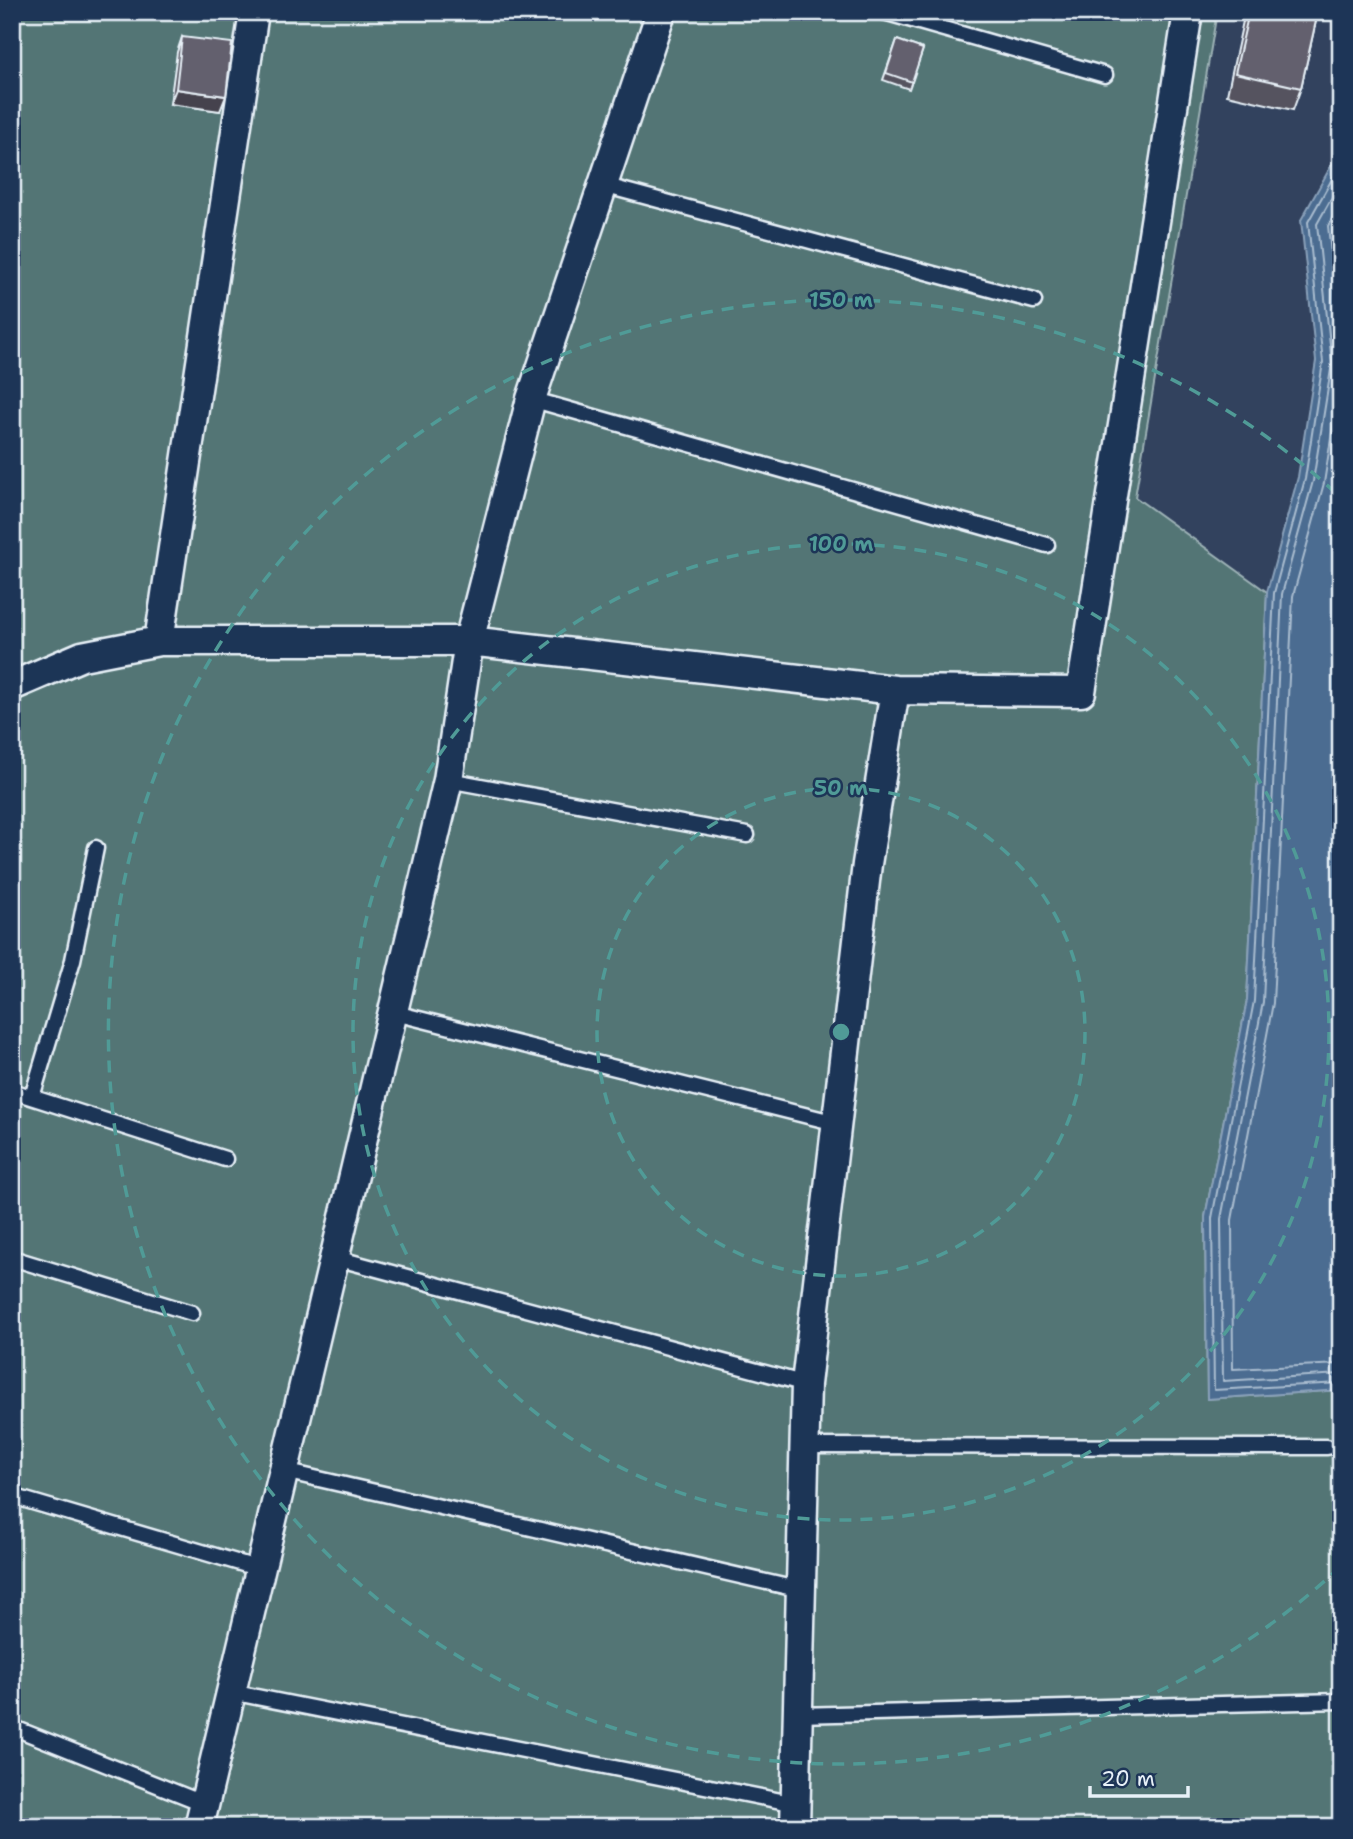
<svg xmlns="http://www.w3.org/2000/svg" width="1353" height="1839" viewBox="0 0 1353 1839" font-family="'Shantell Sans',sans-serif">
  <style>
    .green { fill: #527475; stroke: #9db2b6; stroke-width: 2 }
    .water { fill: #4b6c91; stroke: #8aa1ba; stroke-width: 2 }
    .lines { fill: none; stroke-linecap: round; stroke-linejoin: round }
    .shore { stroke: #a9bccf; stroke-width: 2 }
    .service-casing { stroke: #e8f1f8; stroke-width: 19 }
    .minor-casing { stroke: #e8f1f8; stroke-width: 33 }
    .service { stroke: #1d3557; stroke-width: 14 }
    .minor { stroke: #1d3557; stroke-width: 28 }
    .wall { fill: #55535f; stroke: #e8f1f8; stroke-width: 2 }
    .shaded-wall { fill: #45434d; stroke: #e8f1f8; stroke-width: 2 }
    .building { fill: #63606e; stroke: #e8f1f8; stroke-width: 2 }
    .ring { fill: none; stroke: #509b97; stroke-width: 3.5; stroke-dasharray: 12 9 }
    .centre { fill: #509b97; stroke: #1d3557; stroke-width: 3.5 }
    .ring-label { font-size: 21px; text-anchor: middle; font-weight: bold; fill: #509b97; stroke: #1d3557; stroke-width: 5; stroke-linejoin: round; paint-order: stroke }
  </style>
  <rect width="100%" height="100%" fill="#32425e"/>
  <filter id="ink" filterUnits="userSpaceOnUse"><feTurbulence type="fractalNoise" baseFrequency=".0143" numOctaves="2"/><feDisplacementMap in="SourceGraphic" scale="14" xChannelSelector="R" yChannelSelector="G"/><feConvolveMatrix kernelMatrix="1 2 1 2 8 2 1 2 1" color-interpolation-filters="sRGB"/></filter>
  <g filter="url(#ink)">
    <path class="green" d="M12 12H1217L1135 497 1267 592 1247 1000 1205 1217 1207 1399 1341 1390V1827H12Z"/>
    <path class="water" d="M1341 148V1390L1207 1399 1205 1217 1247 1000 1267 592 1298 477 1316 361 1301 220Z"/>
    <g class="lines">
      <path class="shore" d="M1341 163 1308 222 1323 362 1305 479 1274 593 1254 1001 1212 1218 1214 1390 1341 1383
        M1341 181 1317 224 1332 363 1313 481 1282 594 1263 1002 1221 1219 1223 1381 1341 1374
        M1341 202 1328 226 1341 343
        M1341 375 1324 483 1293 596 1273 1003 1232 1220 1233 1369 1341 1364"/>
      <defs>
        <path id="service" d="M884 12 1105 75
          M603 185 1034 301
          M531 399 1047 545
          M448 780 747 835
          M391 1012 836 1123
          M12 1091 225 1159
          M32 1097 73 960 96 848
          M12 1258 192 1313
          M336 1258 806 1384
          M804 1446 1327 1447
          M284 1471 801 1590
          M12 1496 260 1569
          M231 1692 796 1804
          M798 1715 1341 1701
          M12 1727 205 1804"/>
        <path id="minor" d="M159 641 254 12
          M12 686 82 656 159 641H469L895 690 1081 692 1188 12
          M199 1827 448 780 469 641 531 399 661 12
          M795 1827 806 1384 867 864 895 690"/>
      </defs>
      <use href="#service" class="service-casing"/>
      <use href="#minor" class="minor-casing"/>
      <use href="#service" class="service"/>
      <use href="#minor" class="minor"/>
    </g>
    <path class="wall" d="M1245 12H1318L1301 88 1293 110 1227 95Z
      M182 37 220 111 170 104 177 52Z
      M897 40 923 49 909 89 883 80Z"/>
    <path class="shaded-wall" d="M176 89 226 96 220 111 170 104Z"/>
    <path class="building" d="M1249 12H1318L1301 88 1235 73Z
      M182 37 232 43 226 96 176 89Z
      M897 40 923 49 912 82 886 73Z"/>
  </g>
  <g class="ring">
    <circle cx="841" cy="1032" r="244"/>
    <circle cx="841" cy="1032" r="488"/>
    <path d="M1340 1567A732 732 0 1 1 1340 497"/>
  </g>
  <circle cx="841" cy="1032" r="10" class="centre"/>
  <g class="ring-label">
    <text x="841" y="307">150 m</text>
    <text x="841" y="551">100 m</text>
    <text x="841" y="795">50 m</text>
  </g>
  <rect width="1353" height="1839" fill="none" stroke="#1d3557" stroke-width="42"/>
  <rect x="21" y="21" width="1311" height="1797" fill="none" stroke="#e8f1f8" stroke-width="2.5" filter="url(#ink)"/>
  <path d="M1090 1786v10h98v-10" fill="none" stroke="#e8f1f8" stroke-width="3.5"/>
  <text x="1101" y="1786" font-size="21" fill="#e8f1f8" stroke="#1d3557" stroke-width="5" paint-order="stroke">20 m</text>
</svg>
